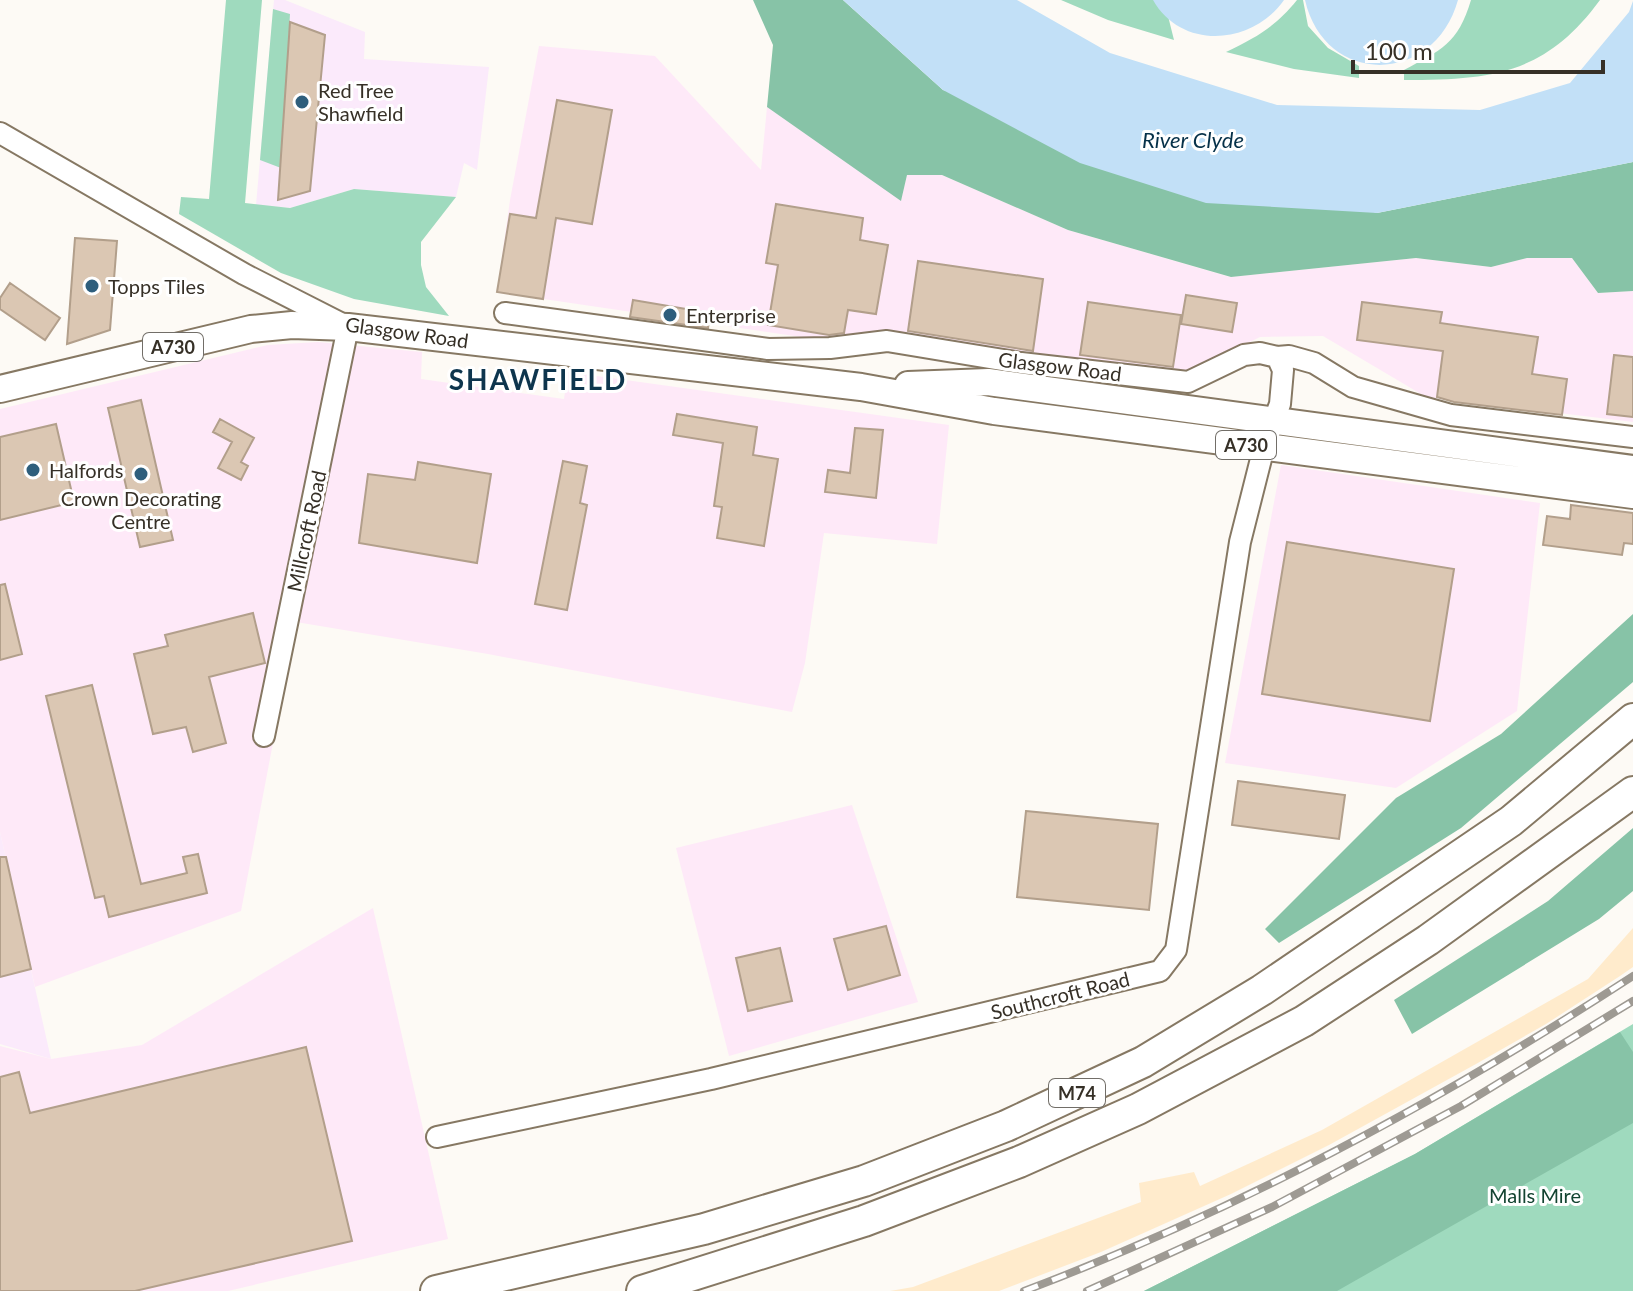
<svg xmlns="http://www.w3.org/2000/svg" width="1633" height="1291" viewBox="0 0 1633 1291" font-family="Lato,sans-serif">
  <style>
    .commercial { fill: #fbeafb }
    .industrial { fill: #fee9f8 }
    .built { fill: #ffebcc }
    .green { fill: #9fdabe }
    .forest { fill: #87c3a7 }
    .water { fill: #c2e0f7 }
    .building { fill: #dbc7b3; stroke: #b29f8b; stroke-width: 2 }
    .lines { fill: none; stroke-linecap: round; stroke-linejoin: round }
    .minor-casing { stroke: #867863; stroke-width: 24 }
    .major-casing { stroke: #867863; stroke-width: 30 }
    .highway-casing { stroke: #867863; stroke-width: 34 }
    .minor { stroke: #fff; stroke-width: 20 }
    .major { stroke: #fff; stroke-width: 26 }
    .highway { stroke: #fff; stroke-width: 30 }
    .rail-casing { stroke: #9e9a93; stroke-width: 8 }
    .rail { stroke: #fff; stroke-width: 5; stroke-dasharray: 15; stroke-linecap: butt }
    .poi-dot { fill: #2e5e7c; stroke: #fff; stroke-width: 3 }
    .labels { text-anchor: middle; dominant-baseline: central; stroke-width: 6; stroke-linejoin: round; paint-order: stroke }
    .shield { fill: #fff; stroke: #726e68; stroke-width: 2 }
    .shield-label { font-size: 18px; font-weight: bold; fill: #363027 }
    .poi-label { font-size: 20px; fill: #363027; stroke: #fff; text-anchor: start }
    .street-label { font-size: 20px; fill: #363027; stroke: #fff }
    .park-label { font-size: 20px; fill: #134431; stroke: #fff }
    .water-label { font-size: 22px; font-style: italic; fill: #063149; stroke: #fff }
    .district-label { font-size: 28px; font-weight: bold; letter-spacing: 2px; fill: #0e354d; stroke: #fff }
  </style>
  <rect width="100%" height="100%" fill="#fdfaf5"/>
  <path class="commercial" d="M274 0H285L365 32 364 59 489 67 477 170 464 163 456 197 354 189 290 208 256 205Z
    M0 832 14 894 51 1059 0 1044Z"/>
  <path class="industrial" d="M539 46 655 56 761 170 767 107 901 200 907 175H942L1068 230 1230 277 1416 258 1491 267 1527 258H1572L1598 293 1633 291V422L1426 397 1323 336 1260 337 1186 374 903 352 497 292 510 200Z
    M318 342 422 352 421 379 564 399 568 372 949 425 937 544 824 533 805 663 792 712 488 654 296 622 241 911 35 987 0 832V409L268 345Z
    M1281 465 1540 503 1517 711 1396 788 1225 763Z
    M852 805 918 1002 729 1056 676 848Z
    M373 908 448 1239 228 1291H0V1046L51 1059 142 1045Z"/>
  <path class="built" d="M1633 928V967L1620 976 1546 1024 1476 1064 1329 1145 1231 1194 1101 1252 999 1291H890L913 1287 1141 1202 1139 1183 1194 1172 1200 1186 1322 1130 1588 979Z"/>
  <path class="green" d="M226 0H262L245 203 290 208 354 189 456 197 421 242V265L426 287 449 316 354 299 281 273 179 214 181 197 209 199Z
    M1061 0H1156L1168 16 1174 40 1108 20Z
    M1297 0H1303L1308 26 1328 48 1359 66V78L1294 69 1226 52C1257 37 1275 27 1297 0Z
    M1471 0H1600C1545 75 1491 80 1404 80V70C1441 50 1458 44 1471 0Z
    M273 9 290 14 281 168 260 160Z
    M1633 1024V1291H1144L1415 1154Z"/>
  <path class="forest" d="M753 0H843L943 90 1377 213 1633 162V291L1598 293 1572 258H1527L1491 267 1416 258 1231 277 1068 230 942 175H907L901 201 767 107 773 45Z
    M1633 614V682L1461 828 1279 943 1265 929 1396 798 1501 734Z
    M1633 828V891L1599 919 1412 1034 1394 1000 1548 901Z
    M1620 1032 1633 1052V1123L1337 1291H1144L1415 1154Z"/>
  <path class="water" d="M843 0H1017L1110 53 1277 105 1480 110 1570 83 1629 12 1633 1V162L1377 213 1206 203 1080 163 943 90Z
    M1153 0H1284C1253 45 1182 51 1153 0Z
    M1305 0H1458C1434 86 1325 87 1305 0Z"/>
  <path class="building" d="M290 22 325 35 310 191 278 200Z
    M557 100 612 110 592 224 556 218 543 299 497 292 510 214 536 218Z
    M776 204 863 218 860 240 888 245 876 314 848 310 844 333 829 335 768 325 778 265 766 263Z
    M75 238 117 241 110 330 67 344Z
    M918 261 1043 279 1033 351 908 331Z
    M10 283 60 318 45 340 0 309V298Z
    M1186 295 1237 303 1232 332 1181 324Z
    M633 300 710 313 708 328 630 317Z
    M1088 302 1181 315 1173 367 1080 355Z
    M1362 302 1442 312 1440 323 1538 337 1532 374 1567 379 1562 415 1454 402 1437 397 1443 351 1357 340Z
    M1614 355 1633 357V417L1607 414Z
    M141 400 173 540 140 547 108 408Z
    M677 414 757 427 753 455 778 459 764 546 717 538 722 507 714 506 723 443 673 435Z
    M220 419 254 438 241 462 248 466 241 480 218 468 232 442 213 432Z
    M56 424 74 502 0 520V437Z
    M855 428 883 430 876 498 825 492 828 470 850 473Z
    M563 461 587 466 580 503 587 505 567 610 535 604Z
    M418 462 491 474 477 563 359 543 368 474 415 480Z
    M1571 505 1633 513V544L1624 543 1622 555 1543 545 1547 516 1570 519Z
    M1287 542 1454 569 1430 721 1262 694Z
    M5 584 22 654 0 660V585Z
    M253 613 265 663 209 677 226 743 193 752 186 727 153 734 134 654 168 646 165 635Z
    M92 685 141 884 187 873 183 857 198 854 207 893 109 917 104 896 95 898 46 696Z
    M1238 781 1345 795 1339 839 1232 825Z
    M1026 811 1158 824 1149 910 1017 897Z
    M0 857H6L31 969 0 977Z
    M886 926 900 975 848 990 834 939Z
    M780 948 792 1001 748 1011 736 958Z
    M306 1047 352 1241 135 1291H0V1077L19 1072 30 1113Z"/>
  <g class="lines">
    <defs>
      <path id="minor" d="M0 133 244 274 348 327 264 736
        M1277 357 1289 356 1314 363 1353 387 1451 415 1633 437
        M437 1137 711 1079 1160 971 1176 950 1240 542 1264 447 1280 404 1283 370 1277 357 1260 353 1244 355 1188 382 1021 363 887 341 830 348 768 349 505 313"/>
      <path id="major" d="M908 385 988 382 1633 469
        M0 389 251 329 292 325 348 327 861 387 994 411 1633 495"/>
      <path id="highway" d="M436 1291 704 1229 864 1181 1006 1126 1143 1062 1262 990 1511 821 1633 719
        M642 1291 864 1221 1019 1162 1138 1109 1304 1021 1428 940 1633 792"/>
    </defs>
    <use href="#minor" class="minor-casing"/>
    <use href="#major" class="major-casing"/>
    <use href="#highway" class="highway-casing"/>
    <use href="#minor" class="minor"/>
    <use href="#major" class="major"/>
    <use href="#highway" class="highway"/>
    <defs>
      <path id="rail" d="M1024 1291C1239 1210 1441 1101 1633 976
        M1087 1291 1272 1207 1461 1106 1633 1001"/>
    </defs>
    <use href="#rail" class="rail-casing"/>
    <use href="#rail" class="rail"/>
  </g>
  <g class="poi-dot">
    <circle cx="302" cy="102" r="8"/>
    <circle cx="92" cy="286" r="8"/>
    <circle cx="670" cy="315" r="8"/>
    <circle cx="33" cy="470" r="8"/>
    <circle cx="141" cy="474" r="8"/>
  </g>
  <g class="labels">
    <g class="shield">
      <rect x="143" y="333" width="60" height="28" rx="6"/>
      <rect x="1216" y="431" width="60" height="28" rx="6"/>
      <rect x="1049" y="1079" width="56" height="28" rx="6"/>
    </g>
    <g class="shield-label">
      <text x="173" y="347">A730</text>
      <text x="1246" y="445">A730</text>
      <text x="1077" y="1093">M74</text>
    </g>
    <g class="poi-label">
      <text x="318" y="90">Red Tree<tspan x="318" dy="23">Shawfield</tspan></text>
      <text x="108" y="286">Topps Tiles</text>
      <text x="686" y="315">Enterprise</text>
      <text x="49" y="470">Halfords</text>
      <text x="141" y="498" text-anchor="middle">Crown Decorating<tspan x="141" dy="23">Centre</tspan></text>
    </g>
    <g class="street-label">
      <text transform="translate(407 332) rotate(8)">Glasgow Road</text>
      <text transform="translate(1060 366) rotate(7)">Glasgow Road</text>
      <text transform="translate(306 531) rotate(-78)">Millcroft Road</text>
      <text transform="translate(1060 995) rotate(-14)">Southcroft Road</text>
    </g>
    <g class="park-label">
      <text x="1535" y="1195">Malls Mire</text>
    </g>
    <g class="water-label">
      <text x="1193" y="139">River Clyde</text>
    </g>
    <g class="district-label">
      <text x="538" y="379">SHAWFIELD</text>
    </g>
  </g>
  <path d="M1353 60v12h250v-12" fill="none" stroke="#363027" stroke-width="4"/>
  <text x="1365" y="60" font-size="24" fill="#363027" stroke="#ffffff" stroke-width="6" paint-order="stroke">100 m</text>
</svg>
